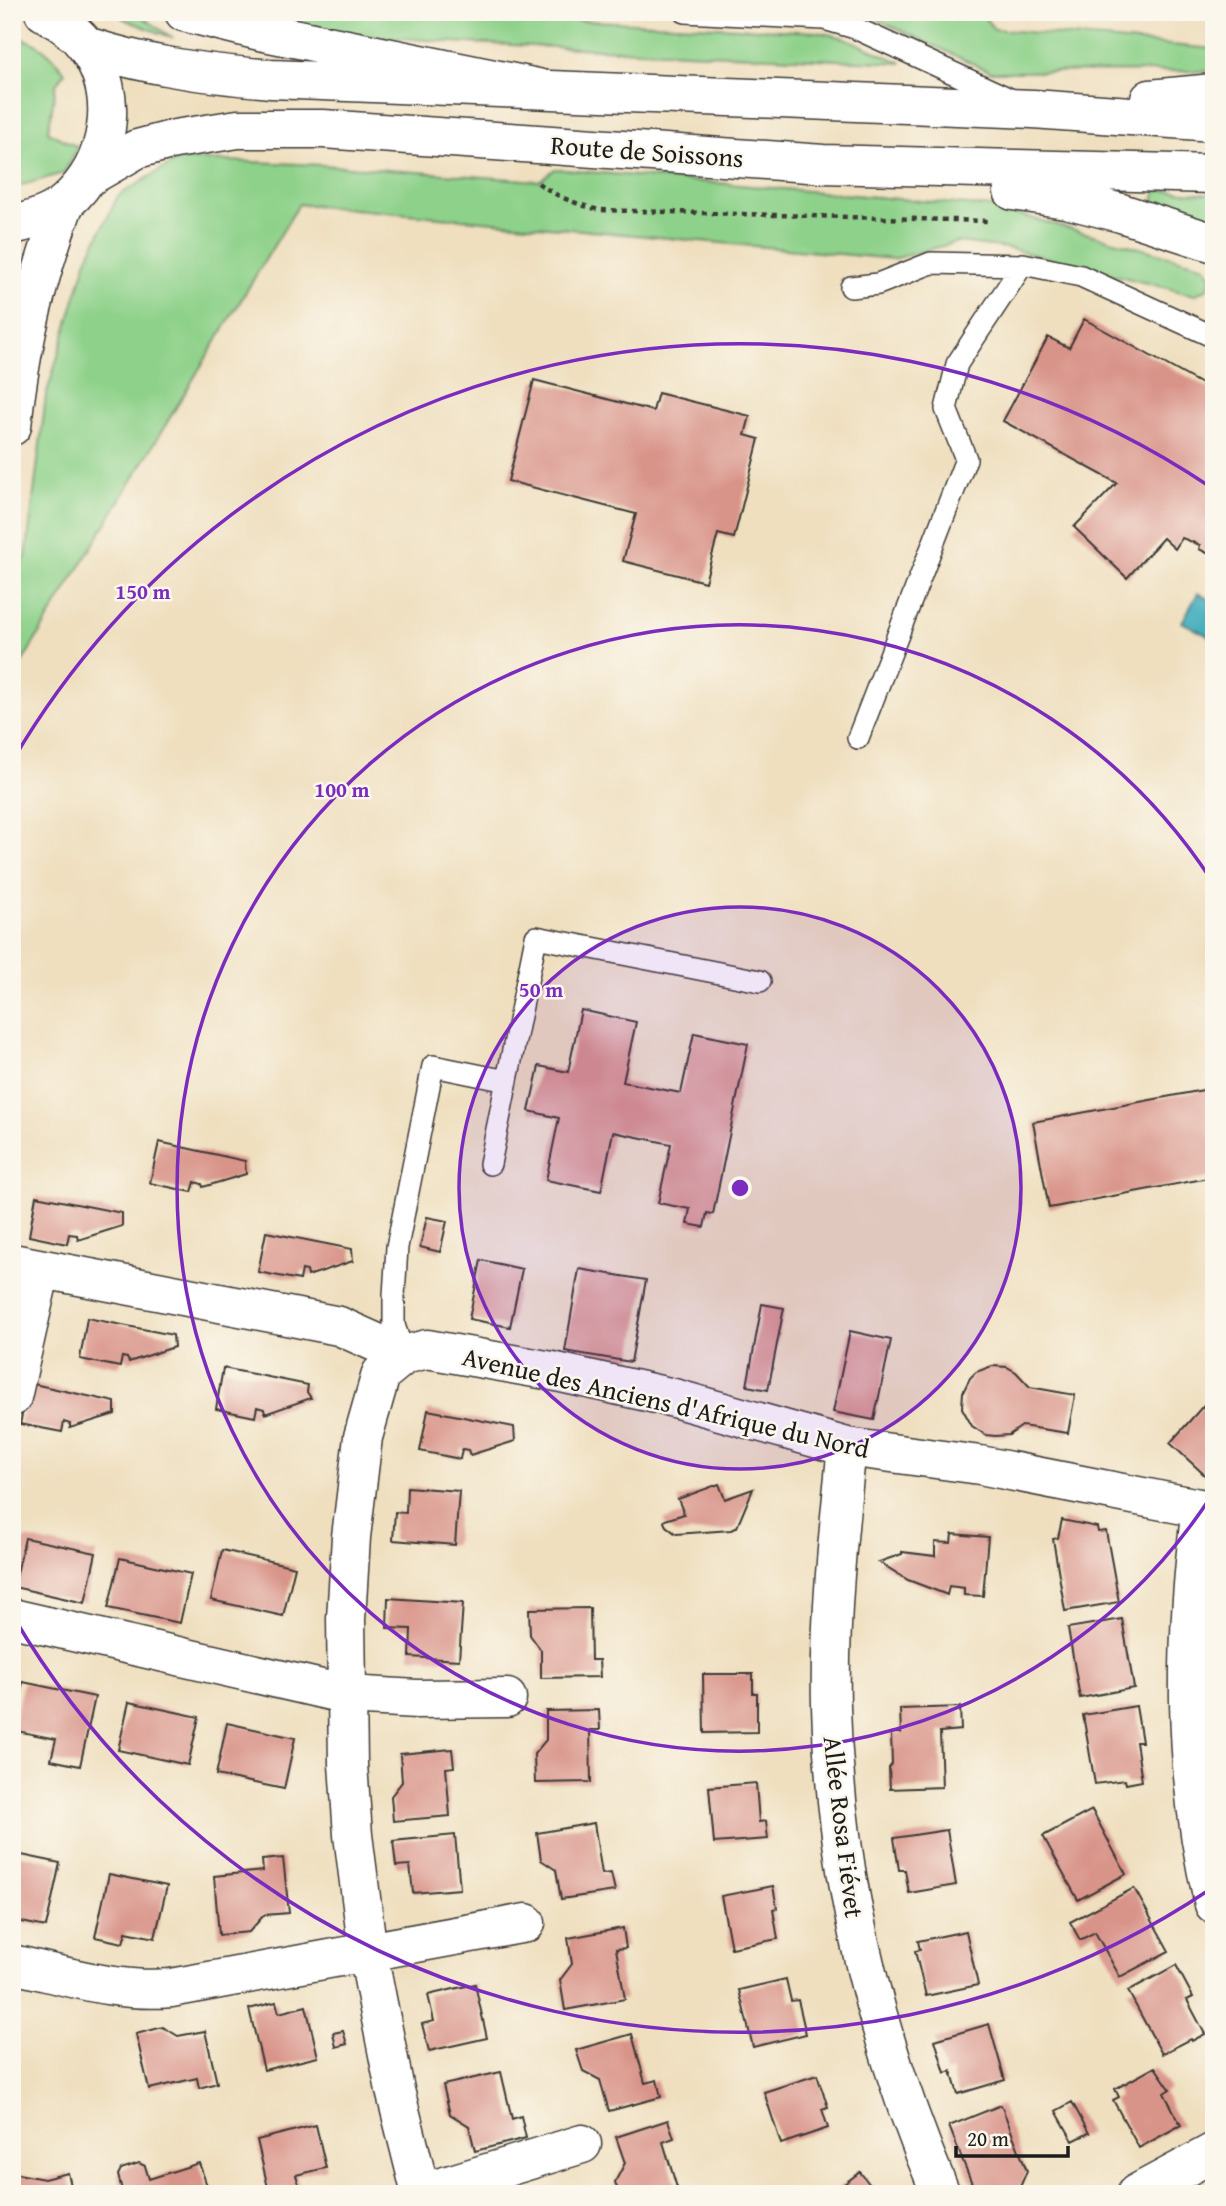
<svg xmlns="http://www.w3.org/2000/svg" width="1226" height="2206" viewBox="0 0 1226 2206" font-family="'Gentium Book Plus',serif">
  <style>
    .green { fill: #8ed18a; stroke: #557653; stroke-width: 2 }
    .water { fill: #3dabbb; stroke: #2c646c; stroke-width: 2 }
    .building { fill: #d9948a }
    .lines { fill: none; stroke-linecap: round; stroke-linejoin: round }
    .lane-casing { stroke: #3c3934; stroke-width: 24 }
    .street-casing { stroke: #3c3934; stroke-width: 41 }
    .primary-casing { stroke: #3c3934; stroke-width: 41 }
    .highway-casing { stroke: #3c3934; stroke-width: 41 }
    .path { stroke: #3c3934; stroke-width: 4.5; stroke-dasharray: 5 5; stroke-linecap: butt }
    .lane { stroke: #fff; stroke-width: 21 }
    .street { stroke: #fff; stroke-width: 38 }
    .primary { stroke: #fff; stroke-width: 38 }
    .highway { stroke: #fff; stroke-width: 38 }
    .ring { fill: none; stroke: #7b2cbf; stroke-width: 3.5 }
    .labels { text-anchor: middle; dominant-baseline: central; stroke-width: 5; stroke-linejoin: round; paint-order: stroke }
    .street-label { font-size: 26px; fill: #1c1c1c; stroke: #fbf7ec }
    .centre { fill: #7b2cbf; stroke: #fbf7ec; stroke-width: 3.5 }
    .ring-label { font-size: 21px; text-anchor: middle; font-weight: bold; fill: #7b2cbf; stroke: #fbf7ec; stroke-width: 5; stroke-linejoin: round; paint-order: stroke }
  </style>
  <rect width="100%" height="100%" fill="#fbf7ec"/>
  <filter id="ink" filterUnits="userSpaceOnUse"><feTurbulence type="fractalNoise" baseFrequency=".0143" numOctaves="2"/><feDisplacementMap in="SourceGraphic" scale="14" xChannelSelector="R" yChannelSelector="G"/><feConvolveMatrix kernelMatrix="1 2 1 2 8 2 1 2 1" color-interpolation-filters="sRGB"/></filter>
  <filter id="wash" filterUnits="userSpaceOnUse"><feTurbulence type="fractalNoise" baseFrequency=".00686" numOctaves="4" result="noise"/><feDisplacementMap in="SourceGraphic" scale="28" xChannelSelector="R" yChannelSelector="G"/><feGaussianBlur stdDeviation="1.57" result="paint"/><feColorMatrix in="noise" values="0 0 0 0 0 0 0 0 0 0 0 0 0 0 0 0 0 1.4 0 .05"/><feComposite in="paint" operator="in"/></filter>
  <g filter="url(#wash)">
    <rect width="100%" height="100%" fill="#efdfbf"/>
    <path class="green" d="M114 12H135L173 38 126 20Z
      M255 12H407L818 32 845 38 902 63 467 43 334 33Z
      M861 12H980L994 29 1214 49V71L991 72Z
      M12 36C38 41 49 52 65 72L56 85 48 132 78 147 64 173 12 188Z
      M179 159 322 165 539 181 555 169 991 207 1205 266 1210 275 1208 288 1194 295 1007 248 958 242 893 259 299 204 12 679V581L26 557 46 396 87 259 118 196Z
      M1156 190 1214 194V225L1153 202Z"/>
    <path class="water" d="M1198 593 1214 602V639L1182 622Z"/>
    <g id="blocks">
      <path class="building" d="M1084 319 1214 391V552L1210 550 1209 554 1199 549 1200 545 1182 538 1175 549 1163 538 1127 578 1074 527 1117 483 1003 421 1048 337 1069 348Z
        M534 380 653 411 658 393 750 416 745 435 759 439 734 538 718 534 705 582 623 561 636 514 508 481Z
        M581 1010 636 1022 623 1082 681 1093 694 1033 748 1044 713 1214 707 1213 704 1227 687 1224 690 1209 658 1203 671 1144 613 1132 601 1191 546 1180 559 1118 529 1111 539 1066 568 1072Z
        M1214 1088V1177L1049 1208 1033 1122Z
        M159 1142 245 1161 246 1174 203 1187 202 1184 195 1182 192 1192 150 1183Z
        M36 1196 122 1213V1226L78 1240 77 1235 69 1234 67 1244 29 1236Z
        M427 1217 447 1221 440 1252 420 1247Z
        M266 1232 352 1249 353 1261 308 1276 307 1271 302 1270 300 1280 258 1272Z
        M481 1260 522 1269 510 1327 469 1319Z
        M579 1269 646 1280 631 1362 565 1351Z
        M762 1304 784 1308 768 1390 747 1386Z
        M87 1318 173 1335 174 1347 129 1362 127 1358 122 1357 120 1367 80 1359Z
        M850 1331 891 1340 874 1420 833 1412Z
        M992 1366 1007 1367 1016 1372 1030 1387 1075 1395 1068 1433 1022 1426 1009 1435 995 1436 986 1435 972 1426 962 1408 963 1392 970 1378 976 1372Z
        M223 1368 308 1385 307 1392 311 1398 265 1414 264 1409 257 1407 255 1417 216 1409Z
        M29 1383 115 1402V1414L70 1428V1424L64 1422 62 1432 20 1424Z
        M1211 1397 1214 1400V1480L1208 1478 1170 1443Z
        M428 1410 514 1427 515 1441 470 1455 468 1450 462 1449 460 1459 420 1451Z
        M719 1484 725 1499 753 1489 737 1527 731 1530 676 1534 666 1526 664 1522 665 1520 684 1514 678 1499Z
        M407 1487 459 1491 455 1545 393 1540 395 1512 406 1513Z
        M1062 1520 1097 1527 1098 1532 1106 1531 1119 1602 1065 1611 1053 1539 1058 1538Z
        M952 1534 988 1537 983 1596 964 1595V1588L949 1586 947 1595 945 1594 908 1580 879 1562 902 1554V1552L935 1556V1542L951 1543Z
        M25 1538 96 1553 85 1603 14 1587Z
        M222 1550 295 1567 283 1616 211 1600Z
        M120 1558 191 1574 180 1623 108 1608Z
        M388 1598 463 1603 459 1660 410 1657 411 1629 387 1628Z
        M590 1608 591 1660H599L600 1677 541 1678V1650L530 1635 529 1609Z
        M1122 1619 1134 1688 1080 1698 1068 1628Z
        M703 1674H753V1693H757V1732L704 1733Z
        M23 1682 95 1697 80 1766 51 1760 56 1739 12 1730Z
        M129 1702 199 1717 188 1765 118 1750Z
        M1136 1706 1142 1742H1136L1142 1781 1126 1784 1125 1780 1095 1784 1083 1715Z
        M960 1707 961 1730 940 1732 942 1787 890 1789 889 1768 892 1764 891 1733H901L900 1709Z
        M599 1710 600 1730H590L591 1782 535 1783 534 1754 546 1740V1711Z
        M227 1723 295 1738 284 1789 216 1775Z
        M452 1749 454 1767 446 1768 450 1816 393 1821 391 1796 402 1782 400 1754Z
        M756 1783 759 1822 766 1821 768 1839 714 1843 709 1787Z
        M1092 1810 1126 1874 1078 1900 1043 1836Z
        M594 1823 602 1874 611 1873 615 1891 561 1899 556 1870 541 1860 537 1833Z
        M947 1830 956 1885 909 1893 905 1870H899L894 1838Z
        M455 1835 460 1889 413 1893 410 1865 396 1866 393 1841Z
        M12 1853 60 1863 46 1927 17 1921 20 1906 12 1905Z
        M283 1858 289 1913 264 1915 249 1932 219 1935 214 1876 263 1871 262 1860Z
        M109 1874 167 1886 155 1938 126 1932 123 1943 95 1937Z
        M773 1886 777 1908 773 1909 778 1939 731 1948 721 1896Z
        M1134 1888 1169 1951 1120 1977 1095 1932 1080 1940 1070 1922Z
        M623 1928 626 1948 616 1949 625 1999 565 2010 560 1980 572 1964 568 1938Z
        M966 1931 978 1985 926 1996 915 1951 920 1950 918 1941Z
        M1176 1965 1193 1997 1187 2000 1205 2034 1192 2041 1191 2039 1162 2054 1128 1991Z
        M786 1979 791 2001 798 2000 806 2034 753 2047 739 1990Z
        M475 1984 487 2038 429 2051 422 2024 434 2021 428 1995Z
        M276 2002 279 2013 306 2006 318 2057 264 2070 249 2009Z
        M989 2024 1005 2080 958 2094 951 2071 945 2073 935 2040Z
        M163 2027 178 2036 205 2031 217 2083 199 2088 197 2078 149 2089 136 2034Z
        M343 2031 347 2044 336 2047 333 2033Z
        M632 2034 645 2083 657 2080 661 2097 609 2111 600 2080 583 2071 576 2050Z
        M1155 2067 1170 2089 1164 2093 1181 2125 1139 2148 1113 2100 1119 2097 1115 2089Z
        M501 2072 512 2119 521 2116 526 2138 475 2151 469 2126 450 2114 443 2085Z
        M817 2075 828 2107 822 2109 828 2128 781 2144 764 2092Z
        M1072 2102 1089 2133 1073 2141 1056 2111Z
        M1001 2105 1027 2171 1017 2194H980L975 2191 949 2126Z
        M668 2120 674 2138 663 2142 678 2191 670 2194H619L615 2182 625 2163 616 2137Z
        M316 2125 326 2168 296 2175 299 2185 269 2192 257 2140Z
        M139 2163 145 2166 149 2179 199 2163 210 2194H123L118 2175 121 2169Z
        M860 2172 877 2194H831Z
        M13 2173 44 2179 68 2173 73 2194H12Z"/>
    </g>
  </g>
  <g filter="url(#ink)">
    <use href="#blocks" fill-opacity="0" stroke="#3c3934" stroke-width="2"/>
    <g class="lines">
      <defs>
        <path id="lane" d="M685 12 824 19 855 28 1012 100
          M851 287 878 284 931 263 1023 265
          M858 738 966 459 946 409 957 364 1023 264 1081 276 1214 337
          M490 1164 536 937 760 981
          M404 1355 394 1325V1296L397 1247 433 1066 507 1081"/>
        <path id="street" d="M12 1263 339 1326 404 1355 427 1349 552 1371 674 1398 847 1447 980 1465 1214 1511
          M404 1355 381 1374 363 1437 351 1537 346 1619 348 1764 353 1835 368 1953 395 2090 421 2194
          M12 1397 41 1269
          M847 1447C838 1533 829 1619 831 1706 835 1874 875 2039 941 2194
          M1201 1508C1184 1641 1182 1774 1214 1904
          M12 1618 348 1695 417 1699 507 1698
          M12 1964C64 1975 117 1993 171 1988L526 1923
          M419 2194 582 2144
          M1136 2194 1214 2152"/>
        <path id="primary" d="M86 46C150 67 205 73 271 79L1033 109 1214 122
          M1150 99 1214 93
          M90 176 137 149 175 139 238 129H323L823 164 1214 174
          M1013 191 1066 199 1121 213 1214 243
          M12 225C31 221 52 215 66 202 110 163 122 95 86 46 75 31 60 21 44 12"/>
        <path id="highway" d="M184 12 264 32 538 88
          M12 426C20 348 37 276 65 203"/>
      </defs>
      <use href="#lane" class="lane-casing"/>
      <use href="#street" class="street-casing"/>
      <use href="#primary" class="primary-casing"/>
      <use href="#highway" class="highway-casing"/>
      <path class="path" d="M538 183C557 197 576 204 599 210L988 221"/>
      <use href="#lane" class="lane"/>
      <use href="#street" class="street"/>
      <use href="#primary" class="primary"/>
      <use href="#highway" class="highway"/>
    </g>
  </g>
  <circle cx="740" cy="1188" r="281" fill="#7b2cbf" fill-opacity=".12"/>
  <g class="ring">
    <circle cx="740" cy="1188" r="281"/>
    <path d="M1212 1495A563 563 0 1 1 1212 881"/>
    <path d="M1212 1888A844 844 0 0 1 13 1616M13 760A844 844 0 0 1 1212 488"/>
  </g>
  <g class="labels">
    <g class="street-label">
      <text transform="translate(647 151) rotate(4)">Route de Soissons</text>
      <text transform="translate(666 1402) rotate(13)">Avenue des Anciens d'Afrique du Nord</text>
      <text transform="translate(844 1827) rotate(83)">Allée Rosa Fiévet</text>
    </g>
  </g>
  <circle cx="740" cy="1188" r="10" class="centre"/>
  <g class="ring-label">
    <text x="143" y="599">150 m</text>
    <text x="342" y="797">100 m</text>
    <text x="541" y="997">50 m</text>
  </g>
  <rect width="1226" height="2206" fill="none" stroke="#fbf7ec" stroke-width="42"/>
  <path d="M956 2146v10h112v-10" fill="none" stroke="#1c1c1c" stroke-width="3.5"/>
  <text x="967" y="2146" font-size="21" fill="#1c1c1c" stroke="#fbf7ec" stroke-width="5" paint-order="stroke">20 m</text>
</svg>
